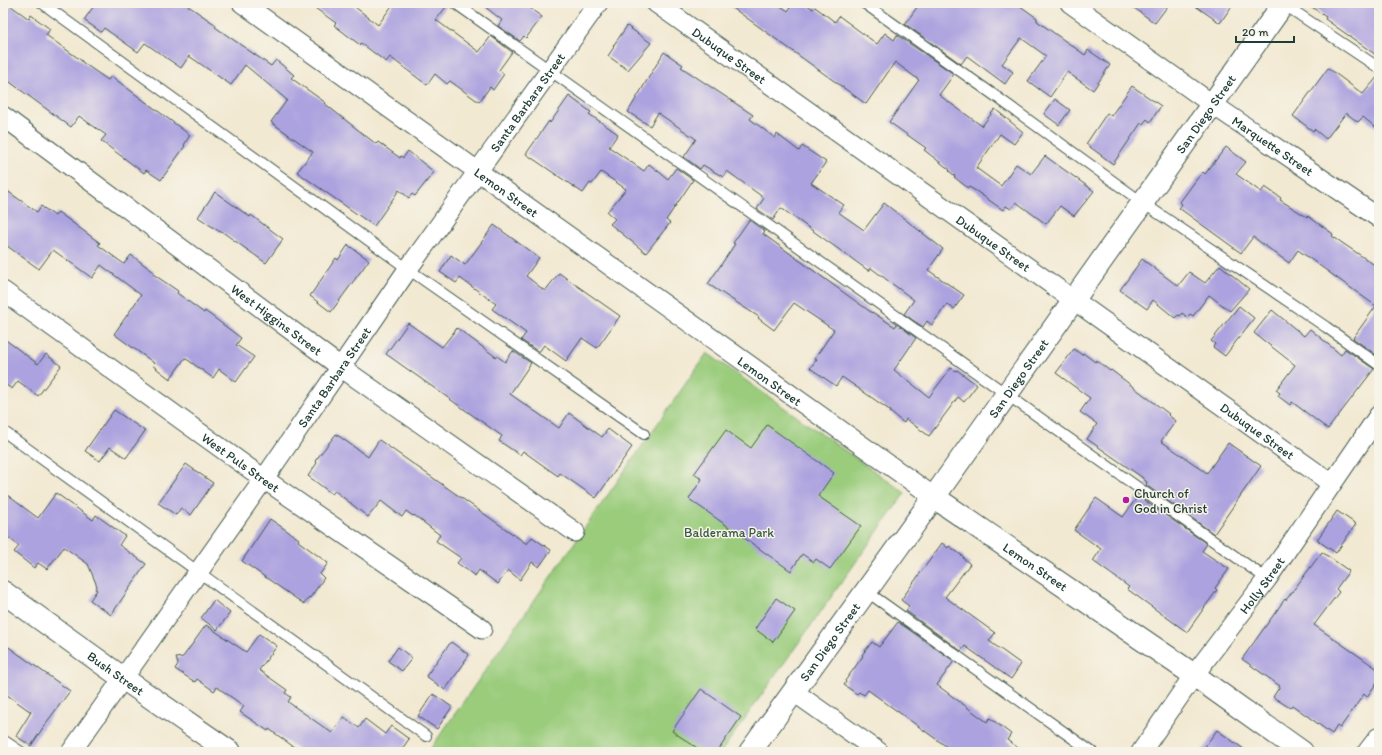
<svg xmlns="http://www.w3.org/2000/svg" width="1382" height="755" viewBox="0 0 1382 755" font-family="Itim,sans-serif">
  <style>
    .green { fill: #9acc7c; stroke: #5c8458 }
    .building { fill: #aca2df }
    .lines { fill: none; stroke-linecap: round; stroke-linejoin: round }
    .lane-casing { stroke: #3f574c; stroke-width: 12 }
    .street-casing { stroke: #3f574c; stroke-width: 21 }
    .secondary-casing { stroke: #3f574c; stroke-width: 24 }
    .lane { stroke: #fff; stroke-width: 10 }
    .street { stroke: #fff; stroke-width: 19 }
    .secondary { stroke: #fff; stroke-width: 22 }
    .poi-dot { fill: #b5179e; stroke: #f7f3e8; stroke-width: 1.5 }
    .labels { text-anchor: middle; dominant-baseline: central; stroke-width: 3; stroke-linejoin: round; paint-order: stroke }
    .street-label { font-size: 13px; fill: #1f3d34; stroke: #f7f3e8 }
    .poi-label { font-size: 13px; fill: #1f3d34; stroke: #f7f3e8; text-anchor: start }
    .park-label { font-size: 13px; fill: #385a42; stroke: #f7f3e8 }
  </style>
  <rect width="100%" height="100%" fill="#f7f3e8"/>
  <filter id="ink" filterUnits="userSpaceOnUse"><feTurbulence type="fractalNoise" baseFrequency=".025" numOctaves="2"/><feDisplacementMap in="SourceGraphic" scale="8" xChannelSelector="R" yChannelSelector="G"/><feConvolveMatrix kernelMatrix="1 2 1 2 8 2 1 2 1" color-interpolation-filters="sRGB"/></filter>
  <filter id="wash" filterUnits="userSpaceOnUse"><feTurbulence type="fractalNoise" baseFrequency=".012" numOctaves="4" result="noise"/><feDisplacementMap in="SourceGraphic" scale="16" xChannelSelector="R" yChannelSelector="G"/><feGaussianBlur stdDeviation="0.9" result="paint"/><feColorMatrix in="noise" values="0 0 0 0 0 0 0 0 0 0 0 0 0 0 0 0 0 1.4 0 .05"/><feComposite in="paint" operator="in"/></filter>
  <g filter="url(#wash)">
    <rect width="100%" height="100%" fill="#f2e9d2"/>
    <path class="green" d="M707 353 905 493 721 752H437L431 748Z"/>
    <g id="blocks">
      <path class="building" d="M3 3H7L29 19 31 15 50 29 46 35 82 61V62L108 80 111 76 190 135 184 145 185 146 161 180 146 170 144 173 101 141 106 135 79 116 71 127 3 77Z
        M96 3H184L216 25 215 27 271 66 276 60 294 75 291 78 326 103 325 104 376 144 378 142 400 158 401 156 403 158 408 151 434 172 415 196 412 194 409 198 399 190 374 226 297 172 313 152 271 122 287 100 245 65 231 85 189 56 181 68 145 43 138 52 104 28 101 32 84 20Z
        M308 3H350L378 25 394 3H449L436 20 479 52 491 36 512 52 499 70 504 74 493 90 490 87 479 102 450 81 447 84 435 74 427 85 390 57 386 62 361 43 360 45 334 25 336 23Z
        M480 3H523L542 17 526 38 524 36 520 41 498 26 502 20Z
        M726 3H776L788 11 793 3H804L813 9 815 7 835 22 839 16 877 44 885 33 894 40 897 35 954 74 939 95 982 126 995 109 1023 132 1014 144 1000 134 976 168 1001 186 1016 164 1031 174 1045 156 1094 191 1074 216 1060 206 1046 224 1016 202 1011 209 1006 206 1003 210 976 191 969 187 968 188 954 177 955 176 949 171 950 170 924 150 926 148 889 122 919 80 895 62 866 104Z
        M920 3H1016L1037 18V21L1085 55 1088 50 1110 65 1093 90 1067 72 1050 97 1028 81 1046 56 1021 38 1002 64 1013 72 1005 84 967 56 961 64 905 24Z
        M1127 3H1170L1155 23Z
        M1191 3H1234L1220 23Z
        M1306 3H1379V57L1325 19 1326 17Z
        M627 26 651 43 628 70 608 56 614 47 613 46Z
        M664 52 683 65 681 67 753 115 750 119 775 138 777 134 799 151 802 146 826 162 811 183 844 205 838 212 864 230 884 203 943 249 928 270 964 295 954 309 947 304 932 325 927 321 923 327 904 314 914 300 871 268 869 271 781 208 773 220 757 209 764 198 727 171 723 177 703 165 700 169 684 157 696 139 658 113 650 126 628 112Z
        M1328 68 1363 94 1379 75V130L1363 117 1358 122 1346 113 1326 139 1314 129 1313 131 1293 116Z
        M1132 86 1161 106 1150 122 1147 119 1143 124 1141 123 1113 164 1086 144 1107 113 1111 116Z
        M569 96 591 112 589 114 618 134 609 147 644 171 649 164 668 179 676 168 693 180 666 220 670 223 646 253 610 224 615 219 607 212 626 189 601 172 592 184 590 183 583 193 526 154 549 121 550 123Z
        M1055 99 1070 110 1059 125 1044 114Z
        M1226 147 1246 162 1236 174 1261 192 1265 187 1281 198 1280 200 1307 217 1308 216 1333 234 1332 236 1379 268V357L1353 338 1376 306 1298 250 1289 263 1253 237 1241 253 1179 208 1182 204 1180 202 1196 180 1203 172 1205 174Z
        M3 188 37 212 41 206 55 216 58 212 100 243 98 245 124 264 131 255 154 272 153 274 178 291 177 293 204 313 205 311 241 338 236 345 254 357 236 382 219 369 213 378 185 358 170 379 152 365 154 363 114 334 141 295 101 265 92 278 53 250 39 269 3 243Z
        M215 192 250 217 251 215 283 239 266 263 221 231 220 232 198 217Z
        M749 220 765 231 763 234 872 313V312L895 327 897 324 916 338 894 370 929 397 951 368 956 371 957 370 977 385 964 402 958 397 929 436 906 419 904 423 890 412 891 411 842 377 836 386 810 368 817 359 815 358 834 330 794 303 774 330 758 318 759 317 708 284 735 244 733 243Z
        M494 225 539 258 526 276 545 291 559 273 620 316 597 348 582 338 566 361 544 345 539 352 521 340 526 333 492 309 496 304 460 278 456 283 440 272 451 255 465 265Z
        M348 245 369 260 331 312 310 296 336 258 338 260Z
        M1142 259 1178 286 1189 272 1205 283 1220 265 1249 289 1230 311 1209 295 1193 316 1190 314 1187 317 1182 313 1180 316 1178 315 1175 318 1153 300 1147 309 1120 290Z
        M1239 306 1254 318 1225 356 1213 347 1215 344 1211 341Z
        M1272 310 1304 336 1310 329 1341 355 1345 349 1374 369 1328 429 1292 402 1290 405 1278 396 1280 393 1276 390 1295 365 1254 333Z
        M408 323 442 347 457 328 496 357 497 356 505 362 513 351 531 363 510 394 559 428 569 413 602 437 608 429 632 447 596 498 560 473 558 476 523 451 520 455 499 441 502 436 386 354Z
        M3 338 38 364 46 354 61 366 38 396 18 381 12 389 3 383Z
        M1074 349 1082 355 1083 353 1095 362 1096 360 1110 371 1111 370 1169 414 1168 415 1176 421 1161 441 1207 473 1228 443 1261 466 1214 534 1146 485 1147 482 1143 479V478L1087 439 1097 424 1080 412 1090 398 1056 373Z
        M114 410 145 431 126 458 110 447 100 461 85 451Z
        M767 425 834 473 818 496 861 526 830 569 816 559 814 562 802 554 791 571 689 499 702 479 694 474 726 430 751 448Z
        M336 434 368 457 379 440 527 544 532 537 551 550 539 567 532 562 520 580 508 570 498 584 479 570 475 576 457 563 461 558 436 541 440 535 414 515 413 516 406 511 402 517 381 501 368 517 335 491 332 494 308 476 317 463 315 461Z
        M186 464 213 483 191 515 181 508 176 515 158 503Z
        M3 492 38 518 56 493 93 520 96 515 125 536 119 545 146 564 111 615 90 600 97 590 95 589 97 586 88 564 64 547 47 569 38 563 34 568 14 552 19 546 3 533Z
        M1138 496 1207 544 1202 551 1229 569 1215 588 1217 590 1187 632 1127 589 1129 587 1093 561 1101 549 1074 530 1096 498 1123 517Z
        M1337 511 1356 524 1336 553 1317 540Z
        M270 519 299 539 298 541 328 563 320 574 324 578 310 598 309 597 304 604 242 561Z
        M942 543 948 548 949 546 964 557 963 558 970 564 945 597 995 633 989 641 1021 664 1011 679 965 646 961 651 906 611 909 606 901 600Z
        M1322 552 1349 571 1336 589 1339 592 1314 625 1379 670V679L1367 697 1364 694 1340 728 1337 726 1332 734 1292 705 1290 708 1273 697 1280 686 1242 659 1285 599 1286 600Z
        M776 598 795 611 773 642 755 629Z
        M214 600 230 613 217 630 201 618Z
        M898 622 954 661 937 685 987 722 990 718 1011 734 1007 740 1024 752H954L868 690 864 695 859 692 857 694 844 685 846 682 845 681 863 656 862 655 872 642 879 647Z
        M206 625 246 652 259 634 277 646 259 670 287 690 285 693 291 697 288 702 332 733 344 717 359 728 365 719 385 734 391 726 409 739 400 752H301L269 729 268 731 240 712 244 706 217 687 214 691 197 679 195 682 175 669 178 664 176 658 183 657Z
        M451 642 469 655 464 662H465L445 690 426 676Z
        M3 643 70 691 46 723 31 746 16 736 31 712 3 692Z
        M398 647 412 658 402 671 388 661Z
        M701 689 741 717 717 752H703L672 731Z
        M433 694 452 707 437 729 418 716Z
        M1217 730 1248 752H1201Z"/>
    </g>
  </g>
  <g filter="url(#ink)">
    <use href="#blocks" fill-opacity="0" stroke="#3f574c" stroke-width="1"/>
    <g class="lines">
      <defs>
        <path id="lane" d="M42 3 408 269 644 434
          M455 3 1267 579
          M864 3 994 95 1143 203 1326 327 1379 365
          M1282 3 1379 68
          M3 431 426 736
          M866 591 1092 752
          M3 740 21 752"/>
        <g id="street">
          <path id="s1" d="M242 3C473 167 702 334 934 497"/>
          <path id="s2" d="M656 3 1331 483"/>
          <path id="s3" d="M1070 3 1212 104 1379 218"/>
          <path id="s4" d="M3 116 342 368 575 532"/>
          <path id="s5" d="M3 291 264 479 482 629"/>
          <path d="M794 692 879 752"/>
          <path id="s6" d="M71 752 264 479 408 269 598 3"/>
          <path id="s7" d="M1141 752 1194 675 1267 579 1379 415"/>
        </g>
        <g id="secondary">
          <path id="s8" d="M934 497 1194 675 1302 752"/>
          <path id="s9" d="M3 592 124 679 230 752"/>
          <path id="s10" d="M750 752 934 497 1284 3"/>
          <path d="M1369 752 1379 739"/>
        </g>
      </defs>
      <use href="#lane" class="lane-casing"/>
      <use href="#street" class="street-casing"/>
      <use href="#secondary" class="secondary-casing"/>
      <use href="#lane" class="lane"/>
      <use href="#street" class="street"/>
      <use href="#secondary" class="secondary"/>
    </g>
  </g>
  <circle class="poi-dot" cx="1126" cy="500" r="4"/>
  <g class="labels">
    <g class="street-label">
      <text stroke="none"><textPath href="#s2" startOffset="90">Dubuque Street</textPath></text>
      <text stroke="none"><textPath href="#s6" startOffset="794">Santa Barbara Street</textPath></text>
      <text stroke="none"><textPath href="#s10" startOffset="784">San Diego Street</textPath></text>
      <text stroke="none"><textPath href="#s3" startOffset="248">Marquette Street</textPath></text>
      <text stroke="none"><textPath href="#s1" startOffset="325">Lemon Street</textPath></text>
      <text stroke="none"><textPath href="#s2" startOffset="414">Dubuque Street</textPath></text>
      <text stroke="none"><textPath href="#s4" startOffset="341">West Higgins Street</textPath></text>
      <text stroke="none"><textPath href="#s6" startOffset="458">Santa Barbara Street</textPath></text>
      <text stroke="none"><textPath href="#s10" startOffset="460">San Diego Street</textPath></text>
      <text stroke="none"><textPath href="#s1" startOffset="649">Lemon Street</textPath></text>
      <text stroke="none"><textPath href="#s2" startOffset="738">Dubuque Street</textPath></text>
      <text stroke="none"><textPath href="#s5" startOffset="293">West Puls Street</textPath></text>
      <text stroke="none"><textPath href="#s8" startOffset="123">Lemon Street</textPath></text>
      <text stroke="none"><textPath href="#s7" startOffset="206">Holly Street</textPath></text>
      <text stroke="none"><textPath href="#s10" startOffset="136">San Diego Street</textPath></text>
      <text stroke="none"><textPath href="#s9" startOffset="139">Bush Street</textPath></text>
    </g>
    <g class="poi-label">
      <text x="1134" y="493">Church of<tspan x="1134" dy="15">God in Christ</tspan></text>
    </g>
    <g class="park-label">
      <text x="729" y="532">Balderama Park</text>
    </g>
  </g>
  <rect width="1382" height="755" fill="none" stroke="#f7f3e8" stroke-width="16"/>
  <path d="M1236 36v6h58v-6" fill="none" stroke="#1f3d34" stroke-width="2"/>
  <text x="1242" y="36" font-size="12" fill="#1f3d34" stroke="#f7f3e8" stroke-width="3" paint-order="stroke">20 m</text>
</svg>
